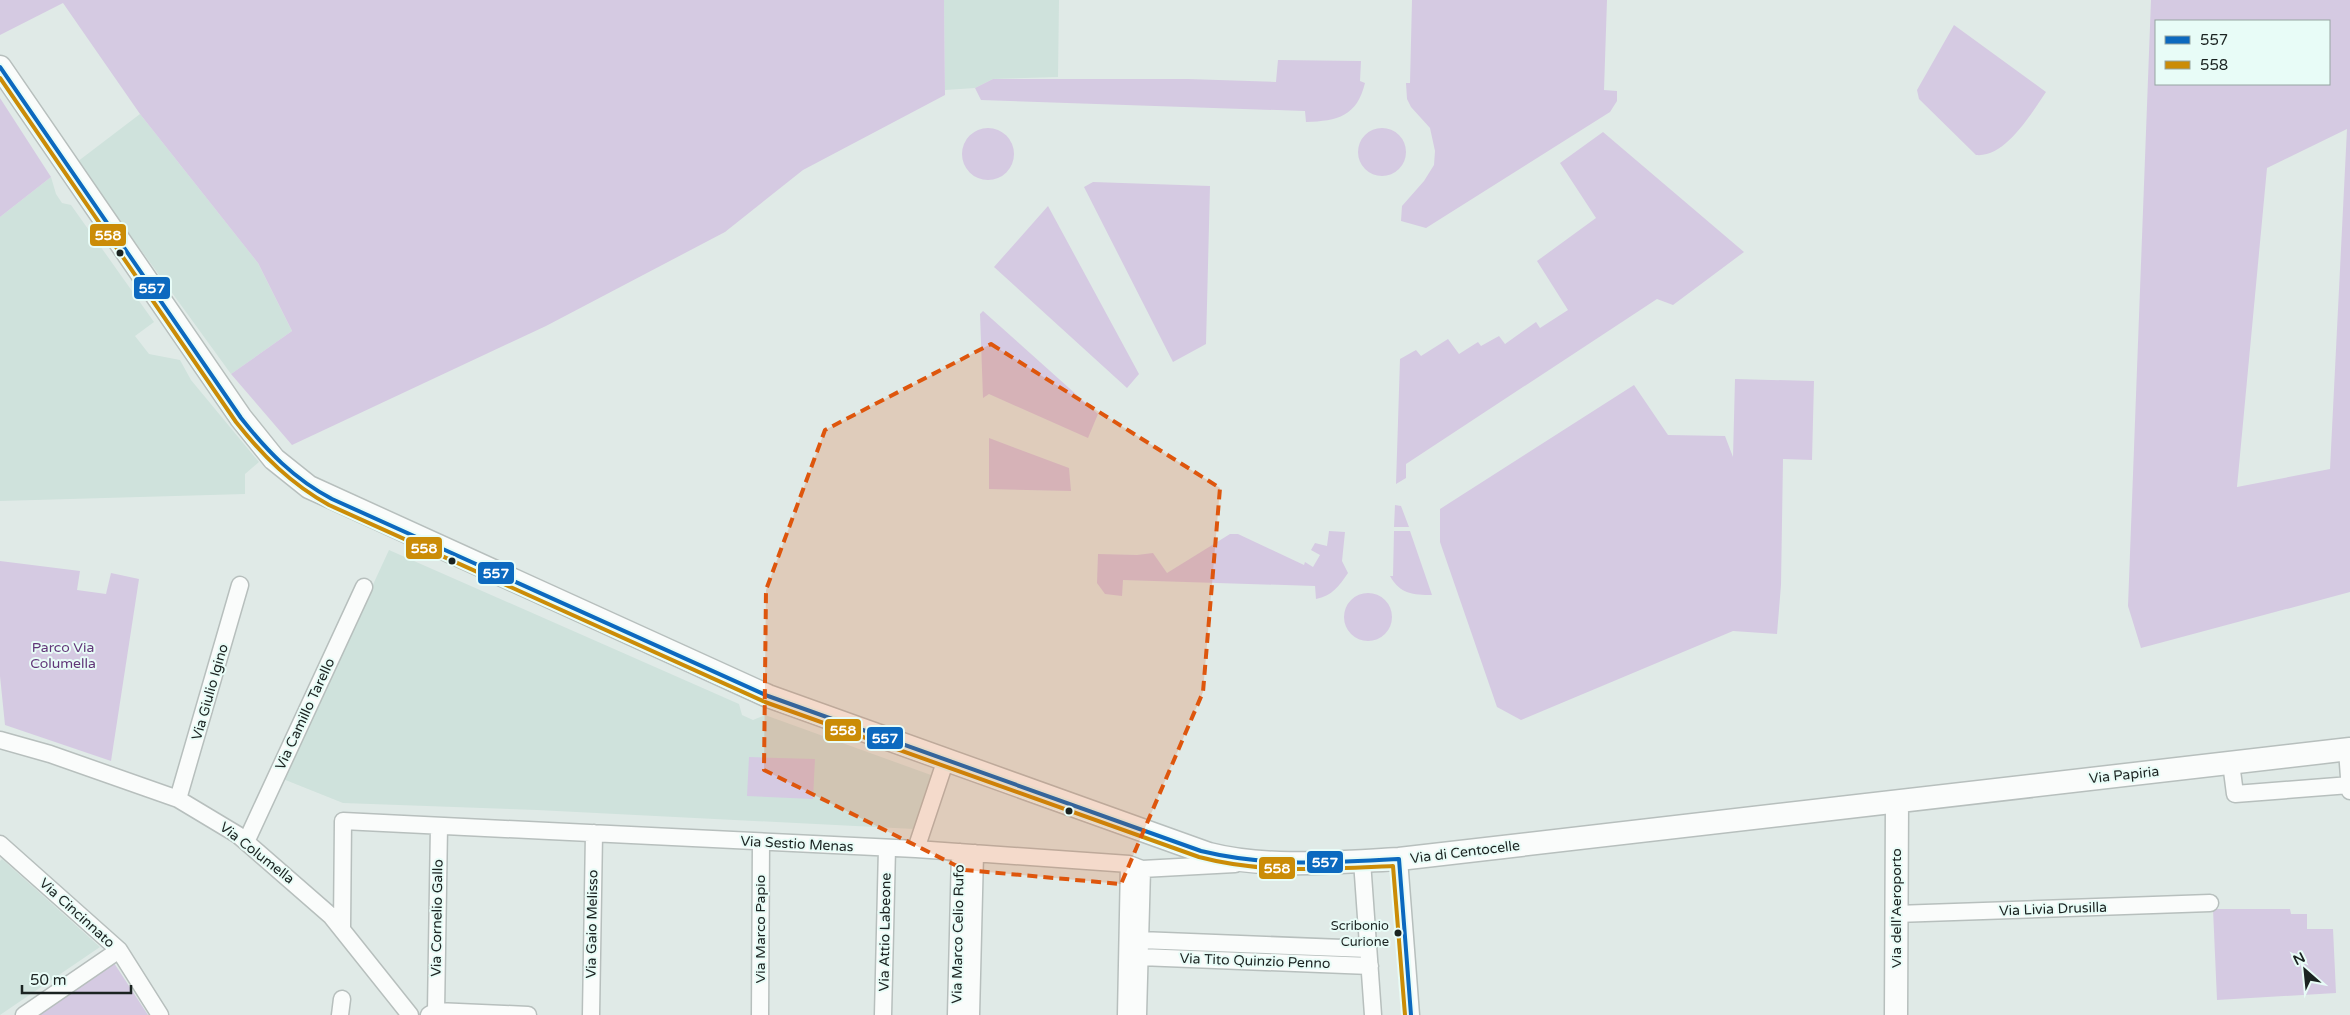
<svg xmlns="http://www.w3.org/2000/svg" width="2350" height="1015" viewBox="0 0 2350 1015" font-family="'Varela Round',sans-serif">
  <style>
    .built { fill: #cfe2dc }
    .green { fill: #d5cae2; fill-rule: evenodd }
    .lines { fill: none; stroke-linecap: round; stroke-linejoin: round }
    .street-casing { stroke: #b7bfbd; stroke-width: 19 }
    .secondary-casing { stroke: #b7bfbd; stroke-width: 25 }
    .street { stroke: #fafcfb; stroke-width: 16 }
    .secondary { stroke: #fafcfb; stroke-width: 22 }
    .bus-1-casing { stroke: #e8fcf7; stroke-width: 8 }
    .bus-2-casing { stroke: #e8fcf7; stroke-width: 8 }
    .bus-1 { stroke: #0c69bf; stroke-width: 4 }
    .bus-2 { stroke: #cb8c07; stroke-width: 4 }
    .marked { fill: #de560d; fill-opacity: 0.2; stroke: #de560d; stroke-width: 4; stroke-dasharray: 10 6; stroke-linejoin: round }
    .bus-dot { fill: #1b2321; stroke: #e8fcf7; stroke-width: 2 }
    .labels { text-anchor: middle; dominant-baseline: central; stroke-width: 4; stroke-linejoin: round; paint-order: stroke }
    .bus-label { font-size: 13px; fill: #1b2321; stroke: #e8fcf7; text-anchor: end }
    .park-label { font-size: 14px; fill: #613678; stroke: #e8fcf7 }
    .street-label { font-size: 14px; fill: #1b2321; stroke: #e8fcf7 }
    .line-badge { stroke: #e8fcf7; stroke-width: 2 }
    .badge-label { font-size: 14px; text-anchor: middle; font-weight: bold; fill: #fff }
  </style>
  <rect width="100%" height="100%" fill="#e0eae7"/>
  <path class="built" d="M944 0H1059L1058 77 993 79 975 88 945 90Z
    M140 114 258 263 292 331 231 374 77 162Z
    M51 177 56 194 62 203 71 205 154 322 135 336 149 354 180 360 191 380 259 462 245 474V494L0 501V217Z
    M389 550 739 704 742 715 753 720 765 715 931 775 914 829 537 810 343 803 283 779Z
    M2 859 100 947 0 1015V861Z"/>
  <path class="green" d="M0 0H944L945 95 803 170 725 232 546 326 292 445 231 374 292 331 258 263 140 114 63 3 0 35Z
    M1412 0H1607L1604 90 1617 91V101L1610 112 1426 228 1401 221 1402 206 1424 181 1434 165 1435 151 1430 128 1411 107 1407 99 1406 83H1410Z
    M2151 0H2350V592L2141 648 2128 606ZM2156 21H2329V84H2156ZM2347 129 2330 469 2237 487 2267 168Z
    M1954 25 2046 92C2032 112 2006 158 1976 155L1919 99 1917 90Z
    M1278 60 1361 61 1360 81 1365 83C1357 116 1338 121 1306 122L1305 111 981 100 975 88 993 79H1188L1276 82Z
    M0 98 51 177 0 217Z
    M1358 152a24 24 0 1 1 48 0a24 24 0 1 1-48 0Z
    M962 154a26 26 0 1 1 52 0a26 26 0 1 1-52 0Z
    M1603 132 1744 252 1673 305 1657 299 1406 464V478L1396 484 1400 359 1416 350 1421 356 1448 339 1459 354 1478 342 1481 346 1499 336 1505 344 1536 322 1540 328 1568 310 1537 261 1596 218 1560 163Z
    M1093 182 1210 186 1206 344 1173 362 1084 187Z
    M1048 206 1139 374 1127 388 994 267Z
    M983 311 1098 414 1088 438 989 394 983 398 980 314Z
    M1735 379 1814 381 1812 460 1783 459 1781 585 1777 634 1733 631 1521 720 1497 707 1440 542V509L1634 385 1668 435 1725 436 1733 457Z
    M989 438 1069 468 1071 491 989 489Z
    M1395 505 1401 506 1409 527H1394Z
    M1329 531 1345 532 1342 561 1348 573C1339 586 1332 596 1316 599L1315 586 1123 580 1122 596 1105 594 1097 583 1098 554 1137 555 1153 553 1167 573 1230 534H1238L1304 565 1305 562 1313 567 1320 555 1311 550 1315 543 1327 546Z
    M1394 531H1410L1432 595C1413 595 1400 594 1390 576H1393Z
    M0 561 80 571 77 590 106 594 111 573 139 579 111 761 5 725 0 676Z
    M1344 617a24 24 0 1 1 48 0a24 24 0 1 1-48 0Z
    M749 757 815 759 813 799 747 796Z
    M2213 909H2290L2291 914H2307V929H2333L2336 993 2217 1000Z
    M114 963 148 1015H39Z"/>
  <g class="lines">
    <defs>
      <path id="street" d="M0 740 50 754 178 799 238 835 331 916 410 1015
        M2347 750 2350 791
        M2231 763 2235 794 2350 785
        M178 799 240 585
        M246 842 364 587
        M0 844 119 950 160 1015
        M916 849 946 759
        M1399 859 1411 1015
        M1362 861 1373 1015
        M1896 914 2210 903
        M342 927 343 821 916 849 1129 864 1142 869 1235 864
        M1140 940 1368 949
        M1140 957 1370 966
        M436 1011 439 826
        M24 1015 119 950
        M340 1015 342 999
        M429 1015 436 1011 528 1015
        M591 1015 594 833
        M760 1015 761 842
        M883 1015 887 848
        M956 1015 960 852
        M971 1015 975 853
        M1126 1015 1129 864
        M1138 1015 1142 869"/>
      <path id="secondary" d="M0 67 241 418 274 459 309 487 768 696 1209 854C1267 869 1339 862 1399 859L2350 749
        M1896 1015 1897 802"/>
    </defs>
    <use href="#street" class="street-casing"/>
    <use href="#secondary" class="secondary-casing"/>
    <use href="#street" class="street"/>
    <use href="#secondary" class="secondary"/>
    <defs>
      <path id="bus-1" d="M0 67 241 418C267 451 294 479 332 499L768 696 1201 851C1267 867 1332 863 1399 859L1411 1015"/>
      <path id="bus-2" d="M0 78 236 422C263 456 291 484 329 505L765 702 1199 857C1263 874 1328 869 1393 866L1405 1015"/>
    </defs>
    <use href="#bus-1" class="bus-1-casing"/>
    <use href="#bus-2" class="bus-2-casing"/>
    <use href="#bus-1" class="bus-1"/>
    <use href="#bus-2" class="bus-2"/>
  </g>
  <path class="marked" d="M991 344 1220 488 1203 692 1121 884 965 870 764 770 766 590 825 430Z"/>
  <g class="bus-dot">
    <circle cx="120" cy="253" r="4.5"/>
    <circle cx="452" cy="561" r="4.5"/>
    <circle cx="1069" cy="811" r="4.5"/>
    <circle cx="1398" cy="933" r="4.5"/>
  </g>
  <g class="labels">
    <g class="bus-label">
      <text x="1389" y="926">Scribonio<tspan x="1389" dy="16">Curione</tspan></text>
    </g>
    <g class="park-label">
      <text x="63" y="647">Parco Via<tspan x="63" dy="16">Columella</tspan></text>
    </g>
    <g class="street-label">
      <text transform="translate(210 692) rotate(-74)">Via Giulio Igino</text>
      <text transform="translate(305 714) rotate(-65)">Via Camillo Tarello</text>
      <text transform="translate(2124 775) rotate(-6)">Via Papiria</text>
      <text transform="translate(797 844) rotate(3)">Via Sestio Menas</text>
      <text transform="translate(1465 852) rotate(-7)">Via di Centocelle</text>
      <text transform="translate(257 853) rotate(38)">Via Columella</text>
      <text transform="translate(1896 908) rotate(-90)">Via dell'Aeroporto</text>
      <text transform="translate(2053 909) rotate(-2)">Via Livia Drusilla</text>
      <text transform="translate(77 913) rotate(42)">Via Cincinnato</text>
      <text transform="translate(437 918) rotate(-89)">Via Cornelio Gallo</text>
      <text transform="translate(592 924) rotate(-89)">Via Gaio Melisso</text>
      <text transform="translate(760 929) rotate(-90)">Via Marco Papio</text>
      <text transform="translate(885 932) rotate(-89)">Via Attio Labeone</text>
      <text transform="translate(958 934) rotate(-89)">Via Marco Celio Rufo</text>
      <text transform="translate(1255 961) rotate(2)">Via Tito Quinzio Penno</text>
    </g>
  </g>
  <g class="line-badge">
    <rect x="89" y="223" width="38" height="24" rx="5" fill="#cb8c07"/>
    <rect x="133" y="276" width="38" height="24" rx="5" fill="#0c69bf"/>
    <rect x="405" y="536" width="38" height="24" rx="5" fill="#cb8c07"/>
    <rect x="477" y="561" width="38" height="24" rx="5" fill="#0c69bf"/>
    <rect x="824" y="718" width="38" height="24" rx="5" fill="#cb8c07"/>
    <rect x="866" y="726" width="38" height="24" rx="5" fill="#0c69bf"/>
    <rect x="1306" y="850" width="38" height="24" rx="5" fill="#0c69bf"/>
    <rect x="1258" y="856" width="38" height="24" rx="5" fill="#cb8c07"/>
  </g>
  <g class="badge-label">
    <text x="108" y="240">558</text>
    <text x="152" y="293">557</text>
    <text x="424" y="553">558</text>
    <text x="496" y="578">557</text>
    <text x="843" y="735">558</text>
    <text x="885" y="743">557</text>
    <text x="1325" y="867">557</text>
    <text x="1277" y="873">558</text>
  </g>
  <rect x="2155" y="20" width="175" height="65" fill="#e8fcf7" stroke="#96a5a1"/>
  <rect x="2165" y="36" width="25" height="8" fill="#0c69bf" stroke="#96a5a1"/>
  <text x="2200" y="45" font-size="15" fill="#1b2321">557</text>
  <rect x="2165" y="61" width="25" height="8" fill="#cb8c07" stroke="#96a5a1"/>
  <text x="2200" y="70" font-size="15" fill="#1b2321">558</text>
  <g transform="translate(2305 970) rotate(333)" stroke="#e8fcf7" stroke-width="4" paint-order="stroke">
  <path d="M0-4L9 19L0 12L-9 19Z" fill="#1b2321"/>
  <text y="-8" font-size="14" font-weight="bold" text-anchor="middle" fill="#1b2321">N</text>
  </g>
  <path d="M22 985v8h109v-8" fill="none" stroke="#1b2321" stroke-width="2.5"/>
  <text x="30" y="985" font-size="15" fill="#1b2321" stroke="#e8fcf7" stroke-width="4" paint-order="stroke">50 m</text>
</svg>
